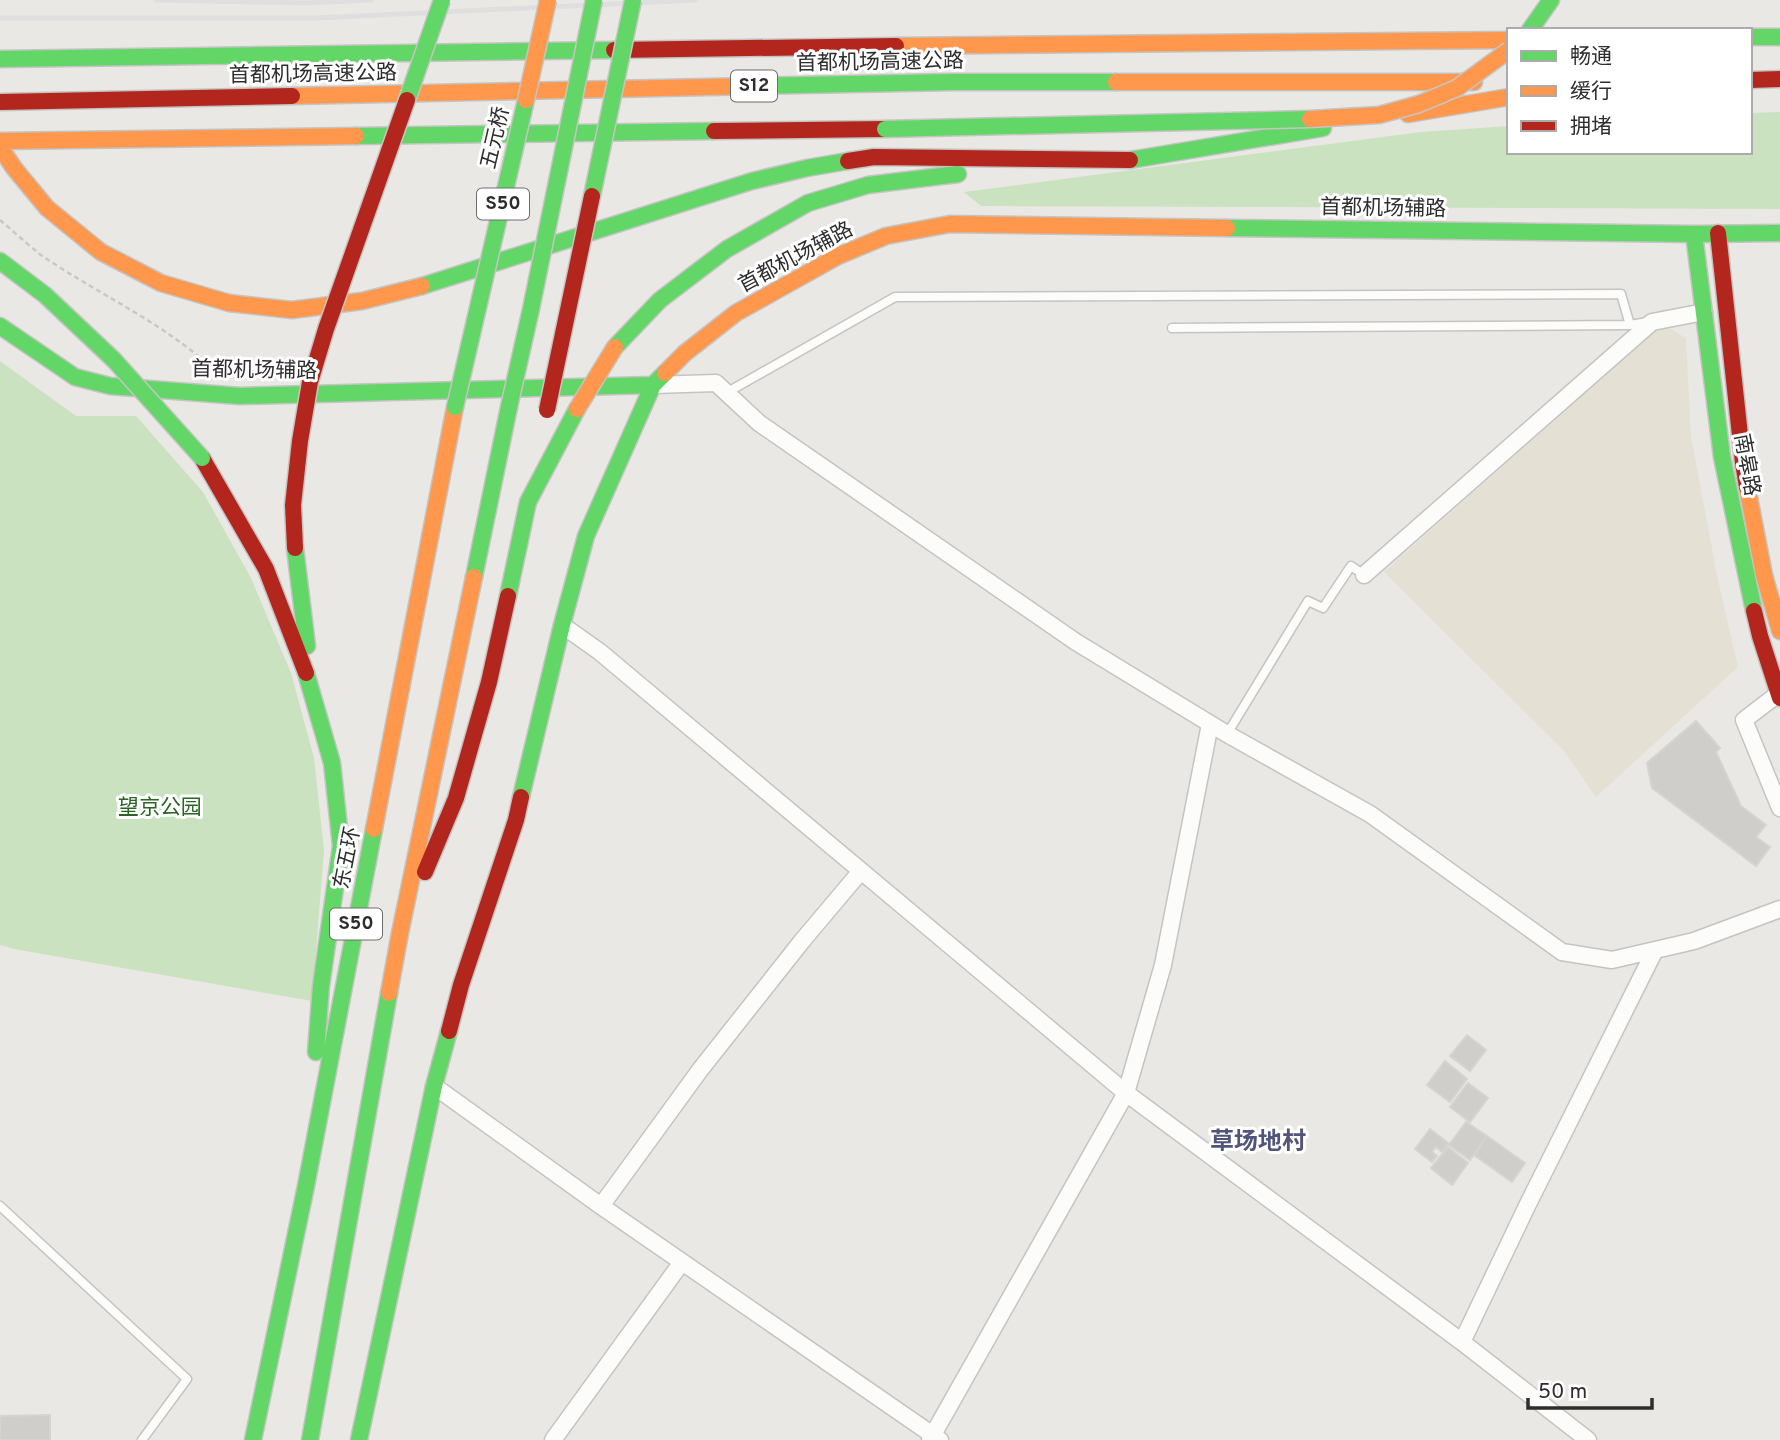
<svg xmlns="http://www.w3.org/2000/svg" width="1780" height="1440" viewBox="0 0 1780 1440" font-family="Overpass,'Noto Sans SC',sans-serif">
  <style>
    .education { fill: #e4e0d4 }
    .green { fill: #cbe2c0 }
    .building { fill: #cfceca; stroke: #d5d4d0; stroke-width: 2 }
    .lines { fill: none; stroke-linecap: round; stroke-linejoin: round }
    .lane-casing { stroke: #c4c4c3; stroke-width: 11 }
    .street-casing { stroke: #c4c4c3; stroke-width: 19 }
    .fast-casing { stroke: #c4c4c3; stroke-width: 19 }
    .slow-casing { stroke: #c4c4c3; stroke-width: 19 }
    .jam-casing { stroke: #c4c4c3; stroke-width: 19 }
    .path { stroke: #c8c8c8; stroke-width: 2.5; stroke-dasharray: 5 3.5; stroke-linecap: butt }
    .lane { stroke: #fcfcfb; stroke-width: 8 }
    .street { stroke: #fcfcfb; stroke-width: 16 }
    .fast { stroke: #63d668; stroke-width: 16 }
    .slow { stroke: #ff974d; stroke-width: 16 }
    .jam { stroke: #b3261e; stroke-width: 16 }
    .rail { stroke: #dfdfe0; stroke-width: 5 }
    .fast-bridge-casing { stroke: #c6c5c3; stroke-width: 19; stroke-linecap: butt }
    .slow-bridge-casing { stroke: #c6c5c3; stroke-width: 19; stroke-linecap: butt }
    .jam-bridge-casing { stroke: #c6c5c3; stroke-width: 19; stroke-linecap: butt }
    .fast-bridge { stroke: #63d668; stroke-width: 16 }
    .slow-bridge { stroke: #ff974d; stroke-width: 16 }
    .jam-bridge { stroke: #b3261e; stroke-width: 16 }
    .labels { text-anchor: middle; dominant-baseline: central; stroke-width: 6; stroke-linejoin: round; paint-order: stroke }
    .shield { fill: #fff; stroke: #6c6c6c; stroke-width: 2 }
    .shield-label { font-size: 19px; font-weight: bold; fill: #2d2d2d }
    .street-label { font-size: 21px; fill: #2d2d2d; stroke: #fff }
    .park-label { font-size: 21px; fill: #2a6522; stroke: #fff }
    .quarter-label { font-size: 24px; font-weight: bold; fill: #51557a; stroke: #fff }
  </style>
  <rect width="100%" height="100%" fill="#eae8e4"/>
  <path class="education" d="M1662 324 1686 338 1691 437 1717 575 1738 667 1596 797 1563 750 1384 572Z"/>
  <path class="green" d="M1780 112V209L981 206 964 192 1421 132 1509 126V152H1750V113Z
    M0 361 76 416H136L203 492 251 578 291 673 314 758 324 850 312 1001 14 949 0 945Z"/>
  <path class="building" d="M1696 721 1720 748 1716 752 1741 806 1766 825 1756 837 1770 847 1756 866 1652 788 1647 763Z
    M1467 1035 1486 1050 1470 1071 1450 1056Z
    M1445 1061 1467 1079 1450 1102 1427 1085Z
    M1468 1083 1488 1098 1470 1122 1450 1107Z
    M1466 1122 1487 1136 1470 1160 1449 1145Z
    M1430 1129 1448 1143 1442 1152 1436 1147 1432 1152 1437 1156 1432 1162 1415 1149Z
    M1487 1136 1525 1163 1512 1182 1474 1155Z
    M1448 1147 1468 1163 1452 1185 1431 1168Z
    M50 1415V1440H0V1416Z"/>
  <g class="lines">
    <defs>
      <path id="lane" d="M1172 328 1630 325
        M726 393 895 297 1621 294 1630 325 1648 322
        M1227 734 1308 601 1323 608 1351 566 1364 575
        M0 1206 187 1379 142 1440"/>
      <path id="street" d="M653 385 716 383 759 423 1076 642 1227 734 1370 814 1562 952 1612 960 1694 941 1780 909
        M1364 575 1652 322 1704 312
        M562 625 600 652 1126 1093 1462 1342 1588 1440
        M1780 690 1778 694 1744 720 1780 808
        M434 1086 601 1206 940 1440
        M601 1206 700 1070 802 941 861 871
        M1462 1342 1527 1206 1655 950
        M553 1440 682 1262
        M930 1440 1126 1093 1163 965 1210 724"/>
      <path id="fast" d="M1530 30 1551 0
        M1750 37H1780
        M0 59 614 50
        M755 86 953 82H1116
        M356 136 714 131
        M1130 160 1323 128
        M1227 228 1694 234 1780 233
        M1694 234 1722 457 1754 611
        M0 261 45 295 114 360
        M422 286 752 181 807 168 848 161
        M0 326 75 377 110 386 240 396 653 385 665 373
        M615 347 660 300 727 249 808 203 868 185 958 174
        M295 548 307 646
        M474 577 509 407
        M508 596 528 502 577 409
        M306 673 332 763 341 846 321 986 316 1052
        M521 797 562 625 586 536 653 385
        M253 1440 306 1186 374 829
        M310 1440 389 993
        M359 1440 434 1086 449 1031"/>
      <path id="slow" d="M896 46 1509 40
        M1116 82H1474
        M292 96 755 86
        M1408 114 1509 97
        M0 141 356 136
        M0 147 14 168 47 208 101 252 161 283 229 303 292 310 362 301 422 286
        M665 373 685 353 736 313 838 256 886 236 950 224 1227 228
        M1747 487 1764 575 1780 631
        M374 829 455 407
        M389 993 400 933 474 577"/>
      <path id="jam" d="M614 50 896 46
        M1750 80 1780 79
        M0 102 292 96
        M714 131 885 129
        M848 161 874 157 1130 160
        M1718 233 1743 463 1747 487
        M202 458 266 569 306 673
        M1754 611 1760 636 1780 698
        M425 872 456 798 489 682 508 596
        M449 1031 461 985 516 820 521 797"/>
    </defs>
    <use href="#lane" class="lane-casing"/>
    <use href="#street" class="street-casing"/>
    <use href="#fast" class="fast-casing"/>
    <use href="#slow" class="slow-casing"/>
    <use href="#jam" class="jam-casing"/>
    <path class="path" d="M0 220C13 231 27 244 41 255 99 295 169 325 219 375"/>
    <use href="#lane" class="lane"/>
    <use href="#street" class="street"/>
    <use href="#fast" class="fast"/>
    <use href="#slow" class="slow"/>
    <use href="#jam" class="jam"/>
    <path class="rail" d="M156 0 307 3 371 0
      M0 18H317L696 0"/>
    <defs>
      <path id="fast-bridge" d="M407 100 442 0
        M885 129 1310 119
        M592 196 633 0
        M114 360 202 458
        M455 407 526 100
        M509 407 531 309 594 0"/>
      <path id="slow-bridge" d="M526 100 548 0
        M1310 119 1379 115 1419 104 1457 88 1509 50
        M577 409 615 347"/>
      <path id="jam-bridge" d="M547 410 592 196
        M295 548 293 505 300 441 310 382 326 329 407 100"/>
    </defs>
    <use href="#fast-bridge" class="fast-bridge-casing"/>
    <use href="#slow-bridge" class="slow-bridge-casing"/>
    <use href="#jam-bridge" class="jam-bridge-casing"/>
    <use href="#fast-bridge" class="fast-bridge"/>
    <use href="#slow-bridge" class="slow-bridge"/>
    <use href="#jam-bridge" class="jam-bridge"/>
  </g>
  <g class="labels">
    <g class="shield">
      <rect x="731" y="70.5" width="46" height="31" rx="5"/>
      <rect x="477" y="188.5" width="52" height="31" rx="5"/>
      <rect x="330" y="908.5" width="52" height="31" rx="5"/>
    </g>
    <g class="shield-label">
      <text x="754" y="86">S12</text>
      <text x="503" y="204">S50</text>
      <text x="356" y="924">S50</text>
    </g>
    <g class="street-label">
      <text transform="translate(880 63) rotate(-1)">首都机场高速公路</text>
      <text transform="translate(313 75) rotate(-1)">首都机场高速公路</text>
      <text transform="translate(496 138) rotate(-77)">五元桥</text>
      <text transform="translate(1383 209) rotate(1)">首都机场辅路</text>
      <text transform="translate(796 258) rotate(-28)">首都机场辅路</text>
      <text transform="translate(254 371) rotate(1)">首都机场辅路</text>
      <text transform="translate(1746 465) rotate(80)">南皋路</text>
      <text transform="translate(348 858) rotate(-79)">东五环</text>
    </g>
    <g class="park-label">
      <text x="160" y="808">望京公园</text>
    </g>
    <g class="quarter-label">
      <text x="1258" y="1143">草场地村</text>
    </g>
  </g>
  <rect x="1507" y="28" width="245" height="126" fill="#ffffff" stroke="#ababab" stroke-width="2"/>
  <rect x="1521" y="51" width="35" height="10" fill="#63d668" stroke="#ababab" stroke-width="2"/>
  <text x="1570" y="63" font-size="21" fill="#2d2d2d">畅通</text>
  <rect x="1521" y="86" width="35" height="10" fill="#ff974d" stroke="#ababab" stroke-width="2"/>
  <text x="1570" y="98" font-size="21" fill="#2d2d2d">缓行</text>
  <rect x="1521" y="121" width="35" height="10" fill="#b3261e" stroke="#ababab" stroke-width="2"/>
  <text x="1570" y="133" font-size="21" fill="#2d2d2d">拥堵</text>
  <path d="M1528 1398v10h124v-10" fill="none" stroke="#2d2d2d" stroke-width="3.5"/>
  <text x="1538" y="1398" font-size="21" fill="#2d2d2d" stroke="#ffffff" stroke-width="5" paint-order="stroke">50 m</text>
</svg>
